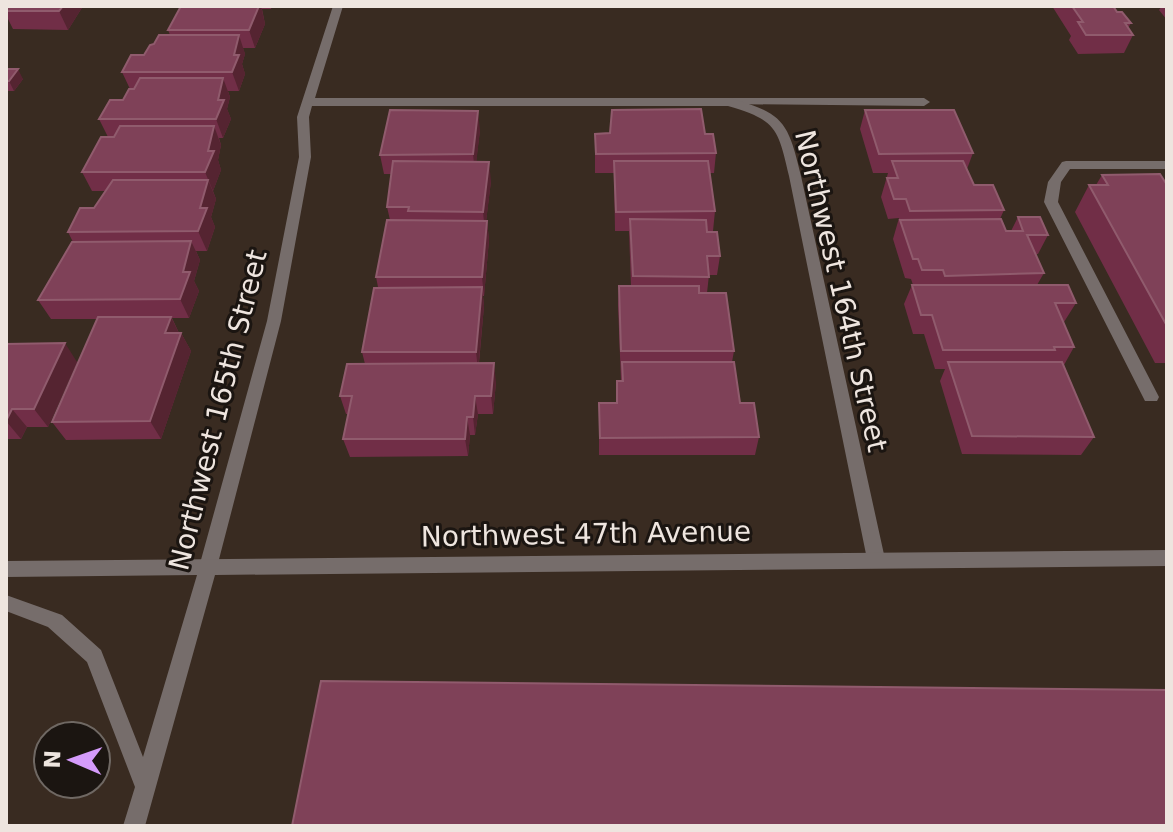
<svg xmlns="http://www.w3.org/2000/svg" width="1173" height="832" viewBox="0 0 1173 832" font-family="'DejaVu Sans',sans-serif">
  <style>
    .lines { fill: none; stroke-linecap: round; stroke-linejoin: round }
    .service { fill: #766d6b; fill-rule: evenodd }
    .minor { fill: #766d6b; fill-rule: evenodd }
    .tertiary { fill: #766d6b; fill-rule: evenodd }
    .wall { fill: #712e47 }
    .shaded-wall { fill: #552431 }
    .building { fill: #7f4158; stroke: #905b6d; stroke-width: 2 }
    .labels { text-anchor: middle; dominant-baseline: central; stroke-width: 6; stroke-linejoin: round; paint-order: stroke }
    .street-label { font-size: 28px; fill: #eee5df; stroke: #1b1511 }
  </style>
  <rect width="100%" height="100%" fill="#392b21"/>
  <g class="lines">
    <path class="service" d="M729 98H924L930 102 924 106 725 104V100Z
      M1066 161H1167V169H1070L1061 182 1058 202 1159 397 1157 401H1145L1044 202 1048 182 1062 162Z"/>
    <path class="minor" d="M333 6H343L315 98H729C784 113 788 122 801 176L885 559 882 565 876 567 870 565 867 559 789 176C778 129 777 120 728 106H312L309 117 311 157 281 321 217 567 214 573 208 575 202 573 199 567 267 321 299 157 297 117Z"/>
    <path class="tertiary" d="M1167 550V566L215 575 145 826H123L135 787 87 662 48 627 6 611V595L62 615 101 650 143 757 197 575 6 577V561Z"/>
  </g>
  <path class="wall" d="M83 6 68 30 13 29 6 15V8Z
    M181 6H272L271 9H262L265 24 255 48H243L245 54 242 64 245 74 239 91H228L230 97 227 109 231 119 223 138H219L221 145 218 160 221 170 213 191 216 199 211 217 215 227 207 251H196L200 260 194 281 199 291 189 318H172L179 333H181L191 351 161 439 66 440 52 422 97 319H51L38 300 73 242 68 232 94 208 105 191H92L82 172 108 137 99 119 123 100 130 89 122 72 144 55 154 44 170 35 168 30Z
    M1052 6H1113L1117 12 1131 23 1128 28 1133 35 1124 53 1078 54 1069 40 1071 36Z
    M1162 6H1167V20L1159 10Z
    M6 69 23 79 14 91H6Z
    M865 110 973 153 967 169 974 185 1004 210 1000 219 1006 231H1011L1018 217 1048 235 1038 254H1035L1044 273 1037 285 1076 303 1064 322H1063L1074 347 1064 365 1094 437 1081 455 962 454 940 381 945 369H935L924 334H913L904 304 912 285H913L911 279 905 278 893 239 899 218 888 219 881 197 888 173H873L860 129Z
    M480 130 476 162 491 181 486 221H487L489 240 484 296H483L484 306 479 363 496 382 493 414H478L475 435H470L468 456 350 457 343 439 349 414H346L340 396 365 364 362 352 378 287 376 277 390 220 387 207 392 174H384L380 155Z
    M595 134H705L716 153 714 173H710L715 211 713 231H707L720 256 717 275H709L707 293 734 351 732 362 740 403 759 437 755 455H599V403H616L617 381H621L618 305 619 286H631L629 231H615L614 173H595Z
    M1102 175 1167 185V363H1155L1075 212 1089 185H1096Z
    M6 344 77 362 48 427H27L21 439H6Z"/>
  <path class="shaded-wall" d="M63 6H83L68 30 59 11Z
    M257 6H261L265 24 255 48 249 30Z
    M239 35 245 54 242 64 245 74 239 91 232 72 234 55Z
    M18 69 23 79 14 91 9 81Z
    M223 78 230 97 227 109 231 119 223 138 216 119 218 100Z
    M478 111 480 130 475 174 473 154Z
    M214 126 221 145 218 160 221 170 213 191 205 172 208 151Z
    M489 162 491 181 485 231 483 212Z
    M208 180 216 199 211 217 215 227 207 251 198 231 200 208Z
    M487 221 489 240 484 296 482 277Z
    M191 241 200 260 194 281 199 291 189 318 180 299 183 272Z
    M482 287 484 306 478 370 476 352Z
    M171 317 180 335 181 333 191 351 161 439 150 421 165 333Z
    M65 343 77 362 48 427 34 409Z
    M494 363 496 382 493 414 491 396Z
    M475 396 478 414 475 435 473 417Z
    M12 409 27 427 21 439 6 421Z
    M467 417 470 435 468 456 465 439Z"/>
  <path class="building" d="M8 6H63L59 11H6Z
    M181 6H259L249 30H168Z
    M1072 6H1113L1117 12H1122L1131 23H1125L1133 35H1086L1078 22H1083Z
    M159 35H239L234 55H239L232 72H122L131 55H144L150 45 154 44Z
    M6 69H18L9 81H6Z
    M140 78H223L218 100H224L216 119H99L110 100H123L129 89H134Z
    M701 109 705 134H713L716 153 596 154 595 134 610 133 612 110Z
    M390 110 478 111 473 154 380 155Z
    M865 110H954L973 153 879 154Z
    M120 126H214L208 151H214L205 172H82L101 137H114Z
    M393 161 489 162 483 212 408 211 409 207H387Z
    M614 161H708L715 211 616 212Z
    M892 161H963L974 185H993L1004 210 910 211 906 199H894L887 178H898Z
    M1160 174 1167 185V326L1089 185H1108L1102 175Z
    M113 180H208L200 208H207L198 231 68 232 80 208H94Z
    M1018 217H1040L1048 235H1027L1044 273 945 276 943 270H922L918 259H913L900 220 1001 219 1006 231H1023Z
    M630 219 706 220 707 232H717L720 256H707L709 277 633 276Z
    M387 220 487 221 482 277H376Z
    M191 241 183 272H190L180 299 38 300 72 242Z
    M912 285H1068L1076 303H1055L1074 347H1054L1055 350H943L932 315H921Z
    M619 286H699V293H726L734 351H621Z
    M482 287 476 352H362L374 288Z
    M98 317H171L165 333H181L150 421 52 422Z
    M65 343 34 409H12L6 421V344Z
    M622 362H734L740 403H754L759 437 600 438 599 403H617V381H623Z
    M948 362H1062L1094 437 972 436Z
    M494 363 491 396H475L473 417H467L465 439H343L352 396H340L347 364Z
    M321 681 1167 690V826H292Z"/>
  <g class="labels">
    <g class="street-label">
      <text transform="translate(841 291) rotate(77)">Northwest 164th Street</text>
      <text transform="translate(218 410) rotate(-76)">Northwest 165th Street</text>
      <text transform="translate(586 534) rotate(-1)">Northwest 47th Avenue</text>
    </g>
  </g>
  <rect width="1173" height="832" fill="none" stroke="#eee5df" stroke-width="16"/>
  <g transform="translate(72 760) rotate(272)"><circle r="38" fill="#1b1511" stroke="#6f6863" stroke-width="2"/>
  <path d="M0-6L14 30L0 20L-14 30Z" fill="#d59bfb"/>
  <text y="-12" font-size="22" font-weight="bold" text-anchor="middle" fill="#eee5df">N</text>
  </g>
</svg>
